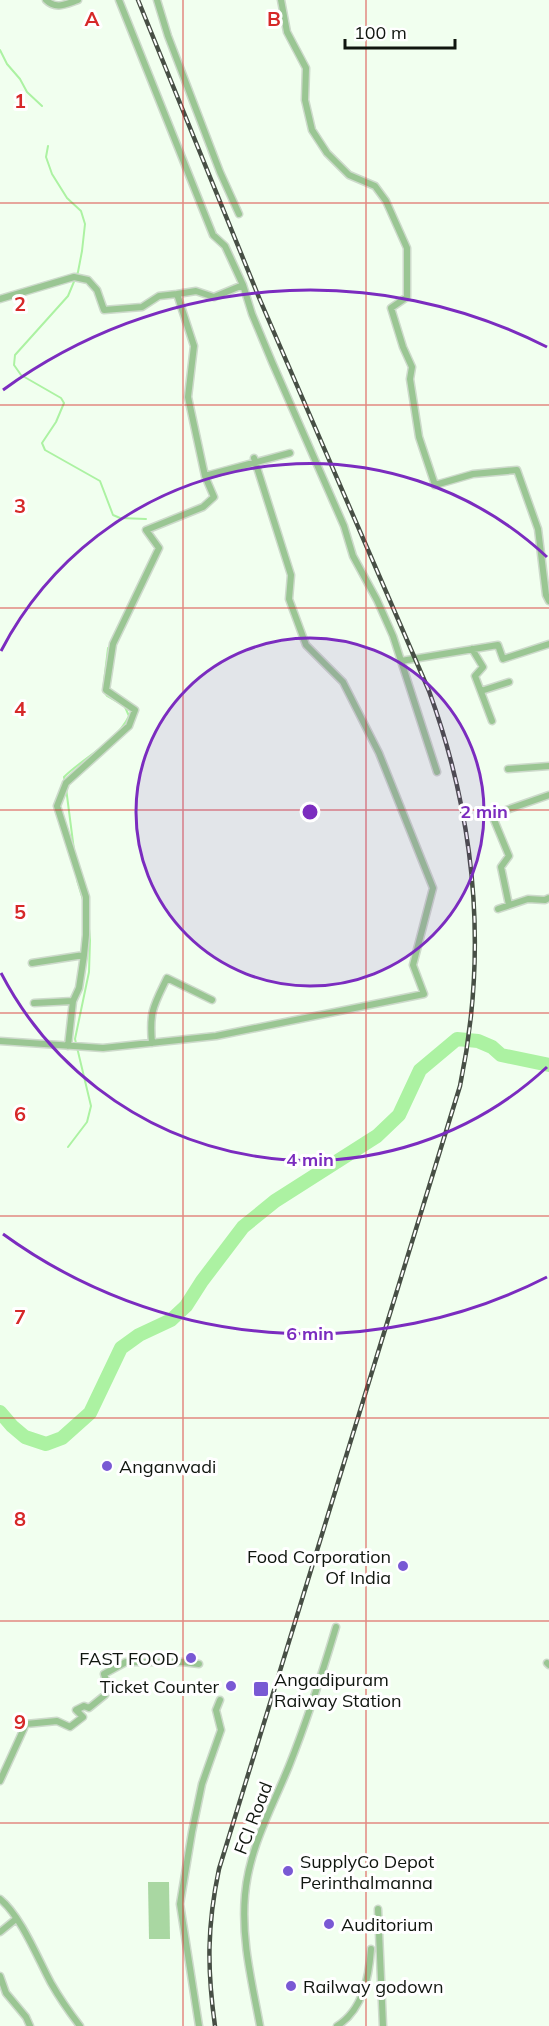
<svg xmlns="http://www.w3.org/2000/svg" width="549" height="2026" viewBox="0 0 549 2026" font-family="Mulish,sans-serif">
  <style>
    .green { fill: #a9d7a2 }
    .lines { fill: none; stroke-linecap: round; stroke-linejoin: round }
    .stream { stroke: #acf2a2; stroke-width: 2 }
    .river { stroke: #acf2a2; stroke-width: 14 }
    .minor-casing { stroke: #cddacb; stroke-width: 9 }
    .minor { stroke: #9ac693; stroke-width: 6 }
    .rail-casing { stroke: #474f45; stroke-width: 4.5 }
    .rail { stroke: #fff; stroke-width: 2; stroke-dasharray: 7; stroke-linecap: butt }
    .grid { fill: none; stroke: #d62828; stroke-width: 1.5; stroke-opacity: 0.55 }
    .ring { fill: none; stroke: #7b2cbf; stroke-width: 3 }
    .poi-dot { fill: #7959d4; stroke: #fff; stroke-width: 2 }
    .labels { text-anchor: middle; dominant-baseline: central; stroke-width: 6; stroke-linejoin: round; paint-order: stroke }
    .poi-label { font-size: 18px; fill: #10160f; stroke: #fff; text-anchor: start }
    .street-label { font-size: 18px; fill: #10160f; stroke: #fff }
    .grid-label { font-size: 20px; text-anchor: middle; font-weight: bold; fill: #d62828; stroke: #fff; stroke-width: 6; stroke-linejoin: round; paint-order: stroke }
    .centre { fill: #7b2cbf; stroke: #fff; stroke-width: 3 }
    .ring-label { font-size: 18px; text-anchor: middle; font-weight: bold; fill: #7b2cbf; stroke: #fff; stroke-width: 6; stroke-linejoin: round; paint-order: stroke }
  </style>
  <rect width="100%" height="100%" fill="#f1ffef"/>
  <path class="green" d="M148 1882H169L170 1939H149Z"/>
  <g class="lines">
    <path class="stream" d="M0 50 7 64 20 79 27 92 42 106
      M48 146 46 157 52 174 67 198 81 211 85 224 82 251 78 272 68 296 15 355 14 365 21 375 61 398 64 403 56 422 42 443 45 450 100 481 113 515 120 518 146 519
      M108 648 103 690 107 696 121 704
      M65 782 64 777C84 757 116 743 129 716L125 707
      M66 788 74 850
      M77 880 83 900
      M68 1147 87 1122 91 1106 75 1039 89 972 90 940 88 917"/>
    <path class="river" d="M0 1412 12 1426 25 1437 46 1444 62 1438 90 1413 121 1348 139 1335 171 1320 186 1306 202 1281 243 1227 275 1201 377 1136 399 1115 420 1070 457 1039 478 1041 492 1047 501 1055 549 1065"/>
    <defs>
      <path id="minor" d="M46 0C56 10 66 4 78 0
        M119 0 213 235 225 246 243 285 252 314 272 362 344 526 353 556 377 600 393 636 437 772
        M157 0 168 36 220 172 239 214
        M281 0 287 32 306 68 305 100 312 130 327 153 349 175 375 186 386 201 407 248V297L391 308 403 347 412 367 410 379 419 437 435 485 473 474 517 470 538 529 546 595 549 601
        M0 299 74 277 88 280 97 290 104 310 142 307 159 296 177 294
        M205 476 290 453
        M472 649 483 667 475 676 492 721
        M401 661 498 645 503 659 549 644
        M481 691 509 682
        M508 769 549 766
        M509 905 501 867 509 856 492 815 549 795
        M498 909 528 899 545 900 549 898
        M32 963 84 955
        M34 1003 73 1001
        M0 1041 103 1048 216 1036 424 994 413 965 433 888 379 753 343 682 306 645 289 599 291 575 254 458
        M152 1043C149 1011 154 1005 167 978L212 1000
        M68 1046 73 1001 79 988 84 955 86 935V897L57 806 66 783 129 726 135 710 106 690 113 644 159 548 146 530 203 507 214 497 205 476 188 397 194 346 177 294 196 291 214 297 243 285
        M547 1663 549 1665
        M0 1781 26 1724 57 1721 70 1727 83 1717 76 1710 84 1706 89 1708 105 1695 108 1687 104 1674 126 1662H182L199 1664
        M0 1899C21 1916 38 1959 51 1983 59 1997 70 2013 80 2026
        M378 1909 383 2026
        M0 1932 16 1919
        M0 1976 6 1993 26 2017 30 2026
        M199 2026 180 1904 192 1832 202 1784 221 1730 216 1710 220 1700
        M260 2026C252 1982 241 1940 245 1895 249 1848 272 1808 289 1766 307 1721 322 1674 336 1627
        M337 2026C363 2010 369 1977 371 1949"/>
    </defs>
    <use href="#minor" class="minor-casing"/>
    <use href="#minor" class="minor"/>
    <defs>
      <path id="rail" d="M138 0 260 300 429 691C476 820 488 951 460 1086L219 1869C207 1926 207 1969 215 2026"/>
    </defs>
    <use href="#rail" class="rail-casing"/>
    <use href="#rail" class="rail"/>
  </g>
  <path class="grid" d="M183 0V2026M366 0V2026M0 203H549M0 405H549M0 608H549M0 810H549M0 1013H549M0 1216H549M0 1418H549M0 1621H549M0 1823H549"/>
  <circle cx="310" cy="812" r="174" fill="#7b2cbf" fill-opacity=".12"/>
  <g class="ring">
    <circle cx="310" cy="812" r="174"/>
    <path d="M547 1067A348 348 0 0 1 1 973M1 651A348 348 0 0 1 547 557"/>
    <path d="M547 1277A522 522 0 0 1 3 1234M3 390A522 522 0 0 1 547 347"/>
  </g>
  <g class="poi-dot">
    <circle cx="107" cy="1466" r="6"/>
    <circle cx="403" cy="1566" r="6"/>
    <circle cx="191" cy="1658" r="6"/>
    <circle cx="231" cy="1686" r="6"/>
    <rect x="253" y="1681" width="16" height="16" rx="3"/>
    <circle cx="288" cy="1871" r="6"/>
    <circle cx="329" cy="1924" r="6"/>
    <circle cx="291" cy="1986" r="6"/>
  </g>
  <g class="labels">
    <g class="poi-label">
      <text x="119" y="1466">Anganwadi</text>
      <text x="391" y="1556" text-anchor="end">Food Corporation<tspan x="391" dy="21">Of India</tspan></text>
      <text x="179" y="1658" text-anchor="end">FAST FOOD</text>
      <text x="274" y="1679">Angadipuram<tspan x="274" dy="21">Raiway Station</tspan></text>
      <text x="219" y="1686" text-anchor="end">Ticket Counter</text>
      <text x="300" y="1861">SupplyCo Depot<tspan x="300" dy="21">Perinthalmanna</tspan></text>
      <text x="341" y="1924">Auditorium</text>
      <text x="303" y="1986">Railway godown</text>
    </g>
    <g class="street-label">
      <text transform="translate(253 1818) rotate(-69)">FCI Road</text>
    </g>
  </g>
  <g class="grid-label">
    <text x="92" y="26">A</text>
    <text x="274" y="26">B</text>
    <text x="20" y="108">1</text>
    <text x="20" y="311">2</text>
    <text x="20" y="513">3</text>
    <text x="20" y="716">4</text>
    <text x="20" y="919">5</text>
    <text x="20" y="1121">6</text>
    <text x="20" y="1324">7</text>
    <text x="20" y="1526">8</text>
    <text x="20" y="1729">9</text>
  </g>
  <circle cx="310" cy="812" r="9" class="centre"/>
  <g class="ring-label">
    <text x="484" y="818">2 min</text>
    <text x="310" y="1166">4 min</text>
    <text x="310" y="1340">6 min</text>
  </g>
  <path d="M345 39v9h110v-9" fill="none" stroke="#10160f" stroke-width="3"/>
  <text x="354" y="39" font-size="18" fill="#10160f" stroke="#ffffff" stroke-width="4.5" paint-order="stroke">100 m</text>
</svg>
